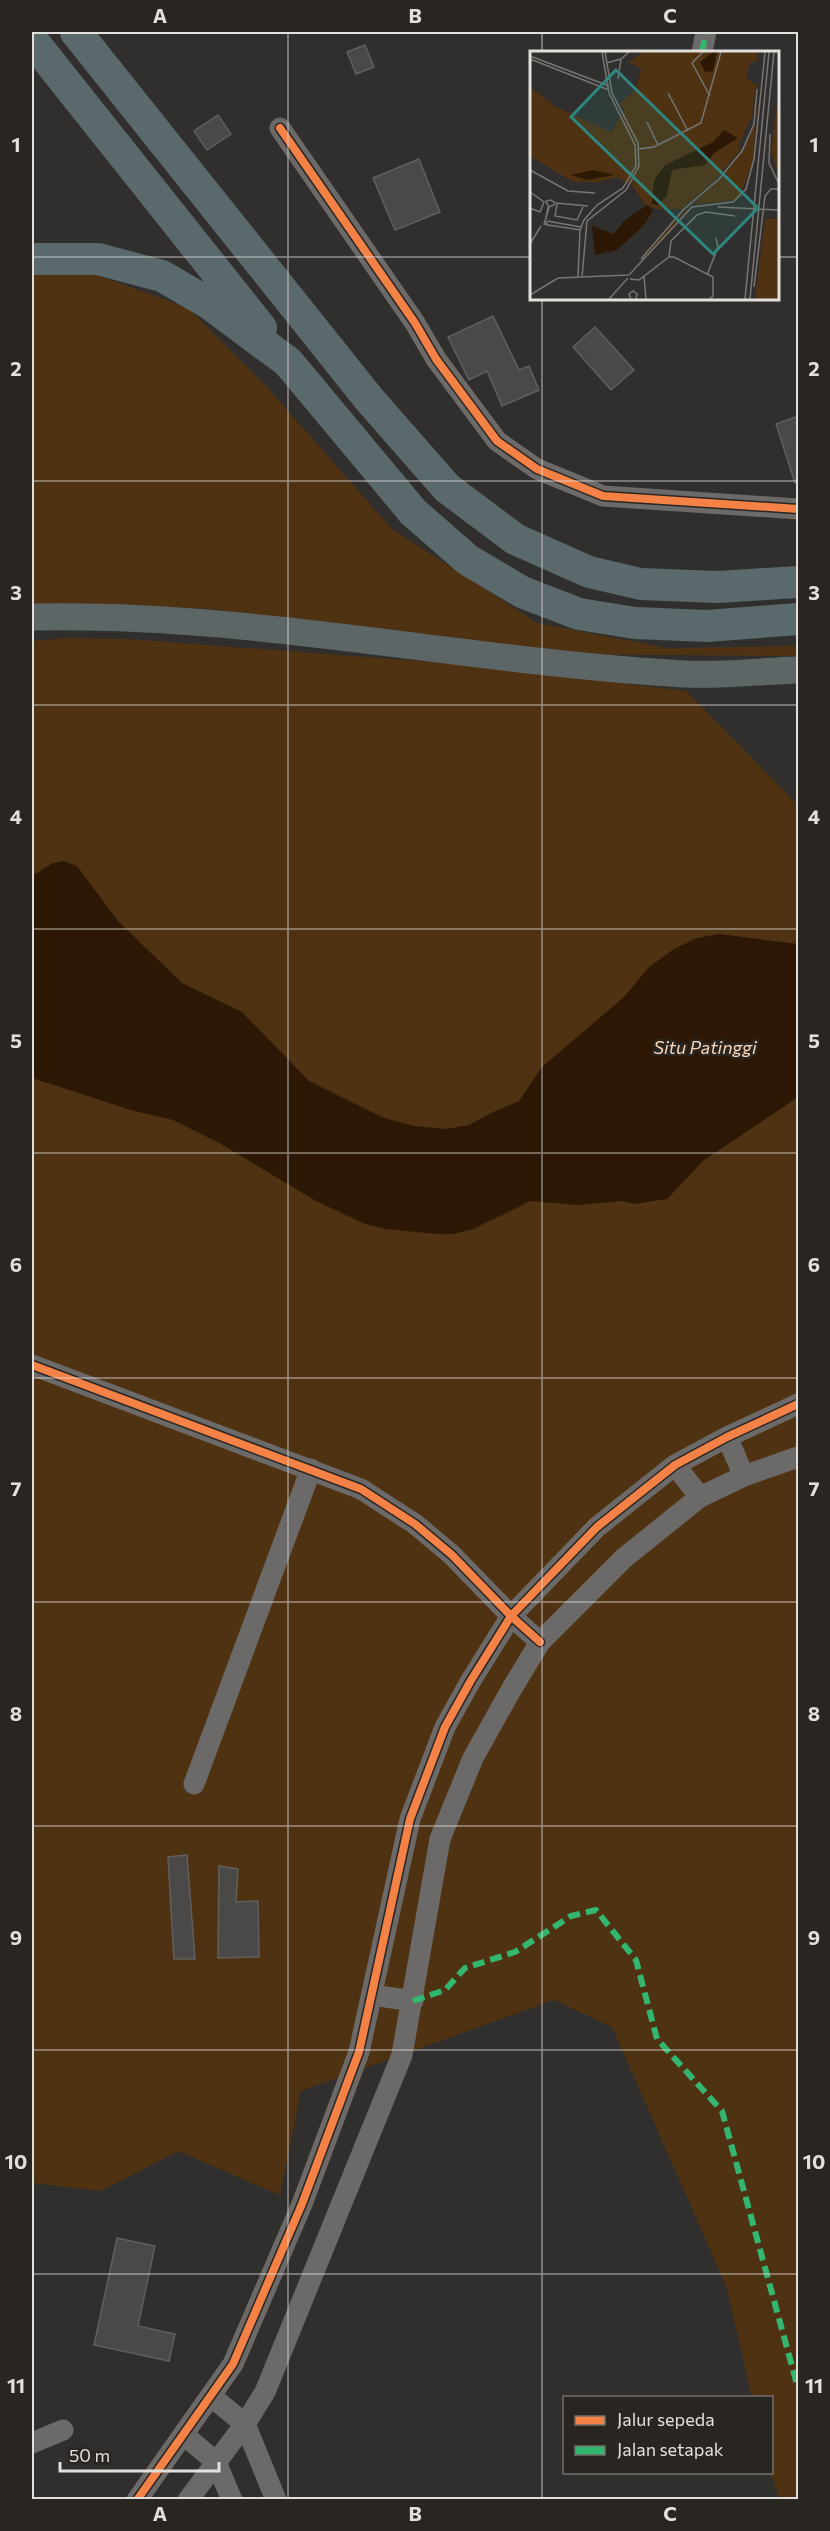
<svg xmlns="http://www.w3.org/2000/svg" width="830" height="2531" viewBox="0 0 830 2531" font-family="Commissioner,sans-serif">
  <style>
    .green { fill: #4f3212 }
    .water { fill: #2c1804 }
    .building { fill: #4b4948; stroke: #615f5e; stroke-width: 1.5 }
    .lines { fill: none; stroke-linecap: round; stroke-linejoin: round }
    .minor { stroke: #6c6a68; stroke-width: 21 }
    .major { stroke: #5d6667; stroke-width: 27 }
    .highway { stroke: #5a696c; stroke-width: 32 }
    .quiet { stroke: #33b770; stroke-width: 6; stroke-dasharray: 12 6; stroke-linecap: butt }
    .cycleway-casing { stroke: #292521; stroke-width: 11 }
    .cycleway { stroke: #f48246; stroke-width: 8 }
    .grid { fill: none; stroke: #e2dfdc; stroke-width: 1.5; stroke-opacity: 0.55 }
    .labels { text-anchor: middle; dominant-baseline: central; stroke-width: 5; stroke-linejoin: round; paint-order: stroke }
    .water-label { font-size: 18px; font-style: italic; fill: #fcd6b4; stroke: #292521 }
    .inset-road { fill: none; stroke: #787573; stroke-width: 1.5 }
    .view { fill: #2f867e; fill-opacity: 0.15; stroke: #2f867e; stroke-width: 3 }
    .inset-edge { fill: none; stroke: #e2dfdc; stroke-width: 3 }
    .neatline { fill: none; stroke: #e2dfdc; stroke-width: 2 }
    .grid-label { font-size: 20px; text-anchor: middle; font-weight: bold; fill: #e2dfdc }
  </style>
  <rect width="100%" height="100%" fill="#312f2d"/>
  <path class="green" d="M69 265 188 308 265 385 392 529 537 623 667 648 798 646V656L562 654 210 609 59 603 32 605V272Z
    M65 638 128 639 458 664 686 691 798 805V2499H780L770 2473 772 2398 752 2397 726 2286 612 2027 554 2000 301 2091 280 2195 178 2151 101 2191 32 2183V641Z"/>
  <path class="water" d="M64 861 77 866 118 921 182 983 242 1012 309 1081 384 1118 414 1126 446 1129 469 1125 491 1113 519 1101 542 1067 624 997 649 967 674 949 697 938 719 934 798 944V1097L703 1161 667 1199 634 1204 623 1201 577 1205 531 1201 473 1229 454 1234H436L386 1229 365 1224 316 1201 219 1143 173 1120 134 1111 32 1078V876L53 863Z"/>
  <path class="building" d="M365 45 374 67 356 74 347 52Z
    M218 115 231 134 207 150 194 131Z
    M419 159 440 212 395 230 373 178Z
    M493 316 519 370 529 366 539 390 502 406 487 371 469 380 448 337Z
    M595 327 634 370 611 390 573 347Z
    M798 416V482L795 483 776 424Z
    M187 1855 195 1959H174L168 1857Z
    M219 1866 238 1869 236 1902 258 1901 259 1957 218 1958Z
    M117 2238 155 2246 138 2326 175 2334 169 2361 94 2345Z"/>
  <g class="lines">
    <path class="minor" d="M702 52 706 32
      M280 128 415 323 436 359 497 441 537 469 603 496 798 509
      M32 1365 361 1489 415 1524 452 1555 511 1616 540 1642
      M727 1437 744 1476
      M675 1465 700 1497
      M194 1784 311 1469
      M372 1995 413 2001
      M212 2397 245 2424 276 2500
      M184 2435 216 2462 232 2500
      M32 2443 63 2430
      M137 2500 233 2364 302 2204 359 2052 410 1819 445 1727 470 1682 511 1616 597 1527 675 1465 727 1437 798 1404
      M188 2500 245 2424 265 2392 402 2055 440 1839 473 1758 511 1690 540 1642 624 1558 700 1497 744 1476 798 1457"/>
    <path class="major" d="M32 617C251 612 467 662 685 674 723 676 761 671 798 670"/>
    <path class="highway" d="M76 32 369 399 447 488 515 539 589 572 641 584 717 587 798 582
      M32 40 261 328
      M32 259H98L162 276 210 304 288 362 413 512 468 560 522 592 579 614 635 623 707 626 798 619"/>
    <path class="quiet" d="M702 52 706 32
      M413 2001 445 1990 465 1968 515 1952 571 1916 596 1910 636 1960 657 2039 722 2111 798 2388"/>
    <defs>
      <path id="cycleway" d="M280 128 415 323 436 359 497 441 537 469 603 496 798 509
        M32 1365 361 1489 415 1524 452 1555 511 1616 540 1642
        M137 2500 233 2364 302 2204 359 2052 410 1819 445 1727 470 1682 511 1616 597 1527 675 1465 727 1437 798 1404"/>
    </defs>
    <use href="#cycleway" class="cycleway-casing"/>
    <use href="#cycleway" class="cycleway"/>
  </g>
  <path class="grid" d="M288 32V2500M542 32V52M32 257H532M778 257H798M542 298V2500M32 481H798M32 705H798M32 929H798M32 1153H798M32 1378H798M32 1602H798M32 1826H798M32 2050H798M32 2274H798"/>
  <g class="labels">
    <g class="water-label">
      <text x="705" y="1047">Situ Patinggi</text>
    </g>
  </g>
  <g transform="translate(530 51)">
    <rect width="249" height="249" fill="#312f2d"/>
    <path d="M113 1H228L227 10 219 12 217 28 229 35 225 37 222 65 208 96 211 98 185 129 152 158H126L114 153 102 134 87 126 69 131H43L0 105V36L26 56 81 81 94 60 89 53 106 38 111 18 99 11ZM229 38 222 114 209 146 200 150 163 153 105 217 145 169 191 127 212 101 224 76ZM249 38V125L241 101ZM249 167V248H225L235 168Z" fill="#4f3212"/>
    <path d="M183 1H187L183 20 175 21 170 11ZM194 79 208 87 184 102 175 114 142 119 137 145 127 154 122 152 124 129 135 114 183 91ZM63 119 84 124 58 129 41 124ZM117 154 123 159 114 174 87 199 65 204 62 175 84 183 94 170Z" fill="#2c1804"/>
    <path class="inset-road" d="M173 1 162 12 180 45M0 5 79 35M0 8 79 39M76 12 91 8 99 1M88 28 91 8M138 42 158 80M117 71 128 94M240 83 239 112 249 133M108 98 124 96 171 72 191 1M0 119 38 140 65 142M0 141 14 151 10 161 0 157M26 152 58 155M27 153 25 165 47 169 53 156M188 156 249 159M15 170 14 173 18 174 15 170 19 157V156L16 151V150L21 149 25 152 24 154 19 156 18 157 16 166M17 170 51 176M18 174 51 179M0 193 11 175M139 206 141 190 167 164 176 161 205 165M111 208 153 159 189 128 212 100 224 73 227 38M99 224 162 156 203 151 216 138 224 108 235 1M177 224 188 196 186 187M114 225 116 248M48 226 50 179 54 169 67 154 93 137 106 115 105 94 79 42 72 1M52 226 57 170 96 139 109 115 108 92 82 42 75 1M100 228 109 229 139 206H144L183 226V245L179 248M224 236 235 145 241 138H249M0 244 28 227 99 224M79 248 98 227M101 248 99 243 103 240 107 243 106 248M215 248 239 1M220 248 244 1"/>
    <path class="view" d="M86 19 228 157 183 203 41 66Z"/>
    <rect width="249" height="249" class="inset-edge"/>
  </g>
  <rect width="830" height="2531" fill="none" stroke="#292521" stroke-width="66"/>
  <rect x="563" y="2396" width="210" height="78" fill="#292521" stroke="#736f6c" stroke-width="1.5"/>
  <rect x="575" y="2416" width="30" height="9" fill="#f48246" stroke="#736f6c" stroke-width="1.5"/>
  <text x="617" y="2426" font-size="18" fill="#e2dfdc">Jalur sepeda</text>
  <rect x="575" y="2446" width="30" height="9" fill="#33b770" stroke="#736f6c" stroke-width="1.5"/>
  <text x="617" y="2456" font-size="18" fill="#e2dfdc">Jalan setapak</text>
  <path d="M60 2462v9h159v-9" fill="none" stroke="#e2dfdc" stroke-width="3"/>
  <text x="69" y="2462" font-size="18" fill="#e2dfdc" stroke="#292521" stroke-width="4.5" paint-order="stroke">50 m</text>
  <rect x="33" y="33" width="764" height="2465" class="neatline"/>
  <g class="grid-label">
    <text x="160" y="23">A</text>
    <text x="415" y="23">B</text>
    <text x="670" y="23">C</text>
    <text x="16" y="152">1</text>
    <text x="814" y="152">1</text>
    <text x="16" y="376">2</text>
    <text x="814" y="376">2</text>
    <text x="16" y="600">3</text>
    <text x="814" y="600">3</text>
    <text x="16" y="824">4</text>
    <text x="814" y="824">4</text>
    <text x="16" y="1048">5</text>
    <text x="814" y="1048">5</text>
    <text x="16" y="1272">6</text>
    <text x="814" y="1272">6</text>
    <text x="16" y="1496">7</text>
    <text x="814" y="1496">7</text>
    <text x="16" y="1721">8</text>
    <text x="814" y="1721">8</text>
    <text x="16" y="1945">9</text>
    <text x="814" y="1945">9</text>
    <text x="16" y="2169">10</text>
    <text x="814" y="2169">10</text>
    <text x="16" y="2393">11</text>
    <text x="814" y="2393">11</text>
    <text x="160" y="2521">A</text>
    <text x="415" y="2521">B</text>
    <text x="670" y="2521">C</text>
  </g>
</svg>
